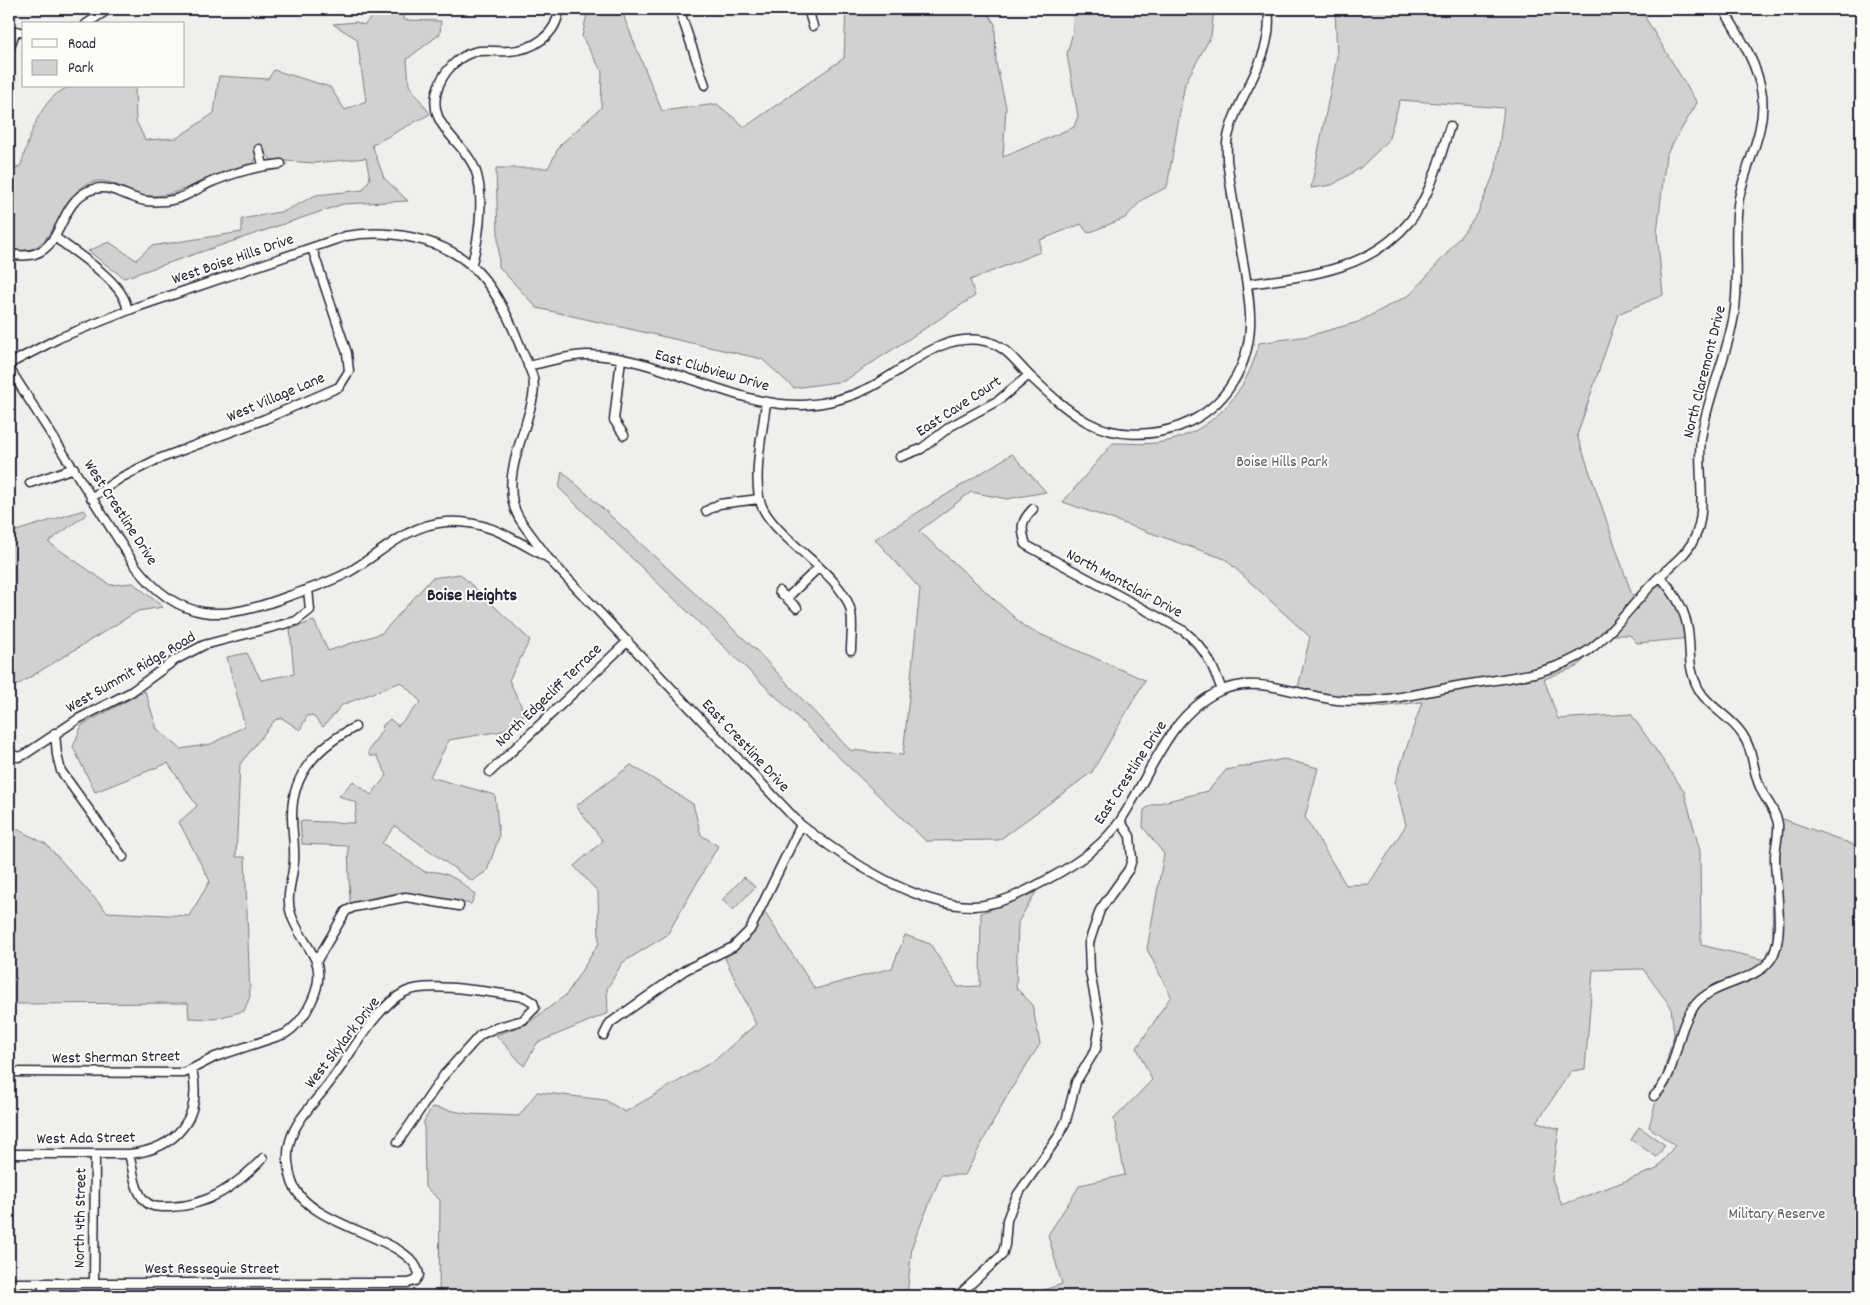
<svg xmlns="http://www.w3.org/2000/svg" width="1870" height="1305" viewBox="0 0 1870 1305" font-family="Dekko,sans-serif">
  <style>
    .green { fill: #d2d1d1; stroke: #7a7a86; fill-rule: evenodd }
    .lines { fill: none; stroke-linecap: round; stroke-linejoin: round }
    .street-casing { stroke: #22223b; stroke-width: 11 }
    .street { stroke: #fdfcf7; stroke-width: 8 }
    .labels { text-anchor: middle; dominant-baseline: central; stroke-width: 4; stroke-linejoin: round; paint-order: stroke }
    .street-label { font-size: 16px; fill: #22223b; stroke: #fdfcf7 }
    .park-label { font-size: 16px; fill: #575768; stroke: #fdfcf7 }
    .neighbourhood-label { font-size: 18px; font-weight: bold; fill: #22223b; stroke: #fdfcf7 }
  </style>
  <rect width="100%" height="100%" fill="#f0efec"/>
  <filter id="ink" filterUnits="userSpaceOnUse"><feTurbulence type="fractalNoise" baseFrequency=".02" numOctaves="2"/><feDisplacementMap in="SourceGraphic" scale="10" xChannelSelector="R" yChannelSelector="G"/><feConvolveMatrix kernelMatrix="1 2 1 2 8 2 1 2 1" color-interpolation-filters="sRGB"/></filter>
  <g filter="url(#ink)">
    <path class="green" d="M379 9H403V20L441 21 440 34 407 59 409 85 430 114 372 145 384 178 408 201 343 204 124 278 88 251 109 242 136 260 151 246 242 232V219L285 211 316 195 363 190 370 179 366 158 314 163 271 160 262 149 256 151 254 165C242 168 229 170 217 175 194 184 173 197 149 196 128 195 108 173 87 184 55 201 55 263 9 248V173L21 165C29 138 40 96 70 87 84 83 119 86 135 86L136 121 145 140 177 138 214 113 219 76 268 79 274 70 330 87 345 110 366 101 357 39 333 24 356 22 364 25Z
      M588 9H623L625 20 662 111 717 104 745 127 844 58 846 9H985L995 24 996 63 1006 107 1003 157 1074 127 1078 116 1067 54 1073 32 1072 9H1214L1211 36 1185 83 1167 187 1142 200 1125 218 1088 233 1081 224 1040 240V252L970 280 975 296 844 381 794 388 762 359 537 308 499 267 496 168H548L560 145 601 108 602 72 582 37Z
      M1335 9H1640L1697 103 1666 155 1657 233 1663 295 1618 314 1577 435 1632 595 1673 583 1691 619 1692 638 1637 643 1630 635H1611L1576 667 1544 679 1558 719 1631 714 1684 791 1700 851 1701 945 1765 960 1773 940 1771 860 1775 829 1772 815 1855 845 1861 839V1296H1025L1062 1284 1048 1235 1080 1185 1125 1175 1114 1119 1152 1080 1137 1048 1171 996 1147 949 1164 854 1143 827 1144 810 1151 805 1208 791 1226 770 1284 759 1318 768 1305 817 1346 885 1369 884 1406 825 1395 782 1422 702 1371 708 1296 696 1310 637 1225 559 1063 502 1113 443C1130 443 1147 445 1163 442 1213 433 1248 391 1259 343L1308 336 1358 322 1411 294 1448 252 1477 215 1496 169 1504 108 1400 100 1388 141 1360 168 1332 185 1311 188 1337 57ZM1643 969 1671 1007 1674 1034 1649 1127 1675 1145 1657 1169 1562 1205 1552 1179 1559 1129 1537 1122 1571 1071 1585 1069 1593 970Z
      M1012 454 1046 492 1007 499 971 492 919 531 1026 628 1145 680 1092 772 999 840 926 841 559 488 562 471 755 649 850 750 903 755 920 589 875 539Z
      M84 510 87 514 48 542 110 585 133 583 163 607 138 611 14 687 9 672V527L16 531Z
      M460 574 530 640 509 680 525 714 502 731 449 740 430 777 495 795 499 837 487 871 472 881 395 826 382 843 425 872C444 869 462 881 475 895L471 904 402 892 350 903 348 846 302 844 300 821 354 823 357 803 339 796 353 781 371 795 387 775 377 756H370L368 752 382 730 383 725 390 719 398 726 421 702 401 682 342 705 323 727 312 715 307 716 300 730 282 718 275 720 240 764 236 857H245L250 996 244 1011 214 1019 189 1018 188 1003 9 1004V825L46 844 107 912 189 916 210 881 179 822 197 806 168 763 95 792 73 747 82 725 145 691 157 729 181 749 211 744 245 726 227 657 247 653 261 680 294 674 290 629 314 621 328 651 382 633 432 578Z
      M631 765 693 804 701 835 718 846 667 935 622 963 607 989 608 1013 537 1043 524 1066 496 1035 527 1024 566 995 599 943 598 892 574 866 603 841 576 806Z
      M744 877 755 887 733 910 722 900Z
      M1036 892 1018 922 1016 988 1032 1004 1040 1044 1008 1094 965 1175H941L912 1246 907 1296H439L440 1200 425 1187 424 1121 432 1107 470 1114 519 1116 537 1092 605 1100 625 1112 715 1060 756 1024 725 958 748 940 765 913 815 989 892 968 905 935 930 944 958 987 980 986 981 913Z
      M1639 1127 1665 1145 1657 1157 1631 1140Z"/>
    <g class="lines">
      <defs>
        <path id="street" d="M679 9 705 85
          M808 9 813 26
          M86 24 109 9
          M9 29 24 33
          M9 50 15 32
          M259 149 263 165
          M56 238C76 253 128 285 127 311
          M9 254C66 266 53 207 88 191 108 181 126 198 146 201 152 202 159 201 165 201 184 200 198 187 214 181 236 172 258 166 281 164
          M471 266C479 241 484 200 477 175 468 141 422 127 439 85 445 70 459 56 474 52 486 49 497 52 509 51 533 50 557 35 559 9
          M1247 284C1307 276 1369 271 1410 221 1431 195 1440 157 1450 126
          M621 359 614 420 624 435
          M9 364 59 338 137 307 346 236C387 229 439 237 472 266 494 286 508 315 519 343 523 354 530 367 533 378 536 394 530 408 526 423 517 452 502 489 519 518 528 532 539 545 548 558L801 825C845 859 917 907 974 906 1001 905 1026 891 1050 878 1076 864 1103 846 1120 821 1150 777 1168 713 1222 690 1259 675 1299 696 1337 700 1383 704 1418 693 1463 685 1505 678 1553 675 1589 650 1614 632 1637 598 1660 576
          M528 366C548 362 567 355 587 355 658 355 732 407 803 405 826 404 851 397 871 387 908 368 940 332 985 341 1006 345 1017 364 1032 378 1049 394 1066 410 1087 422 1115 437 1151 437 1180 426 1203 417 1220 404 1233 382 1260 339 1249 297 1241 250 1236 220 1231 190 1227 160 1227 152 1226 144 1228 137 1238 92 1275 58 1268 9
          M9 368 134 564C180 625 223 621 289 596 309 589 331 582 349 572 382 553 406 525 446 522 484 519 512 538 544 556
          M766 402C763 431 754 469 759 497 765 534 839 570 850 608 854 621 851 637 851 650
          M900 457 921 449 951 426 999 400 1029 375
          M30 483 74 468
          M91 498 122 477 156 460 265 419 339 387 349 371 347 353 312 248
          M1033 509C1020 522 1021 528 1026 545L1184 631C1206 649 1212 664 1222 690
          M706 511 719 504 759 499
          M779 591 797 608
          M787 598 818 568
          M55 733 57 755 61 771 123 857
          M9 753 18 757 24 755 78 719 131 692 175 660 204 645 296 621 310 610 308 589
          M490 772 628 641
          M316 962 346 911 354 907 406 897 459 906
          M604 1035 610 1023 685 970 733 947 750 930 801 825
          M9 1072 184 1073 215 1057 285 1034C305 1021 325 986 316 961 309 945 296 931 291 914 285 897 293 878 294 861 295 846 292 830 292 815 292 773 320 745 355 727
          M1654 1096C1679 1073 1673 1033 1695 1005 1714 981 1755 983 1771 959 1786 937 1775 885 1775 858 1775 847 1779 835 1778 824 1776 810 1765 800 1760 787 1752 769 1754 751 1742 734 1730 716 1708 707 1698 688 1686 665 1692 648 1687 625 1683 605 1673 592 1660 576 1672 565 1688 553 1695 537 1708 508 1697 471 1701 439 1707 397 1727 357 1734 315 1741 276 1732 237 1739 198 1746 163 1766 131 1762 95 1758 64 1739 35 1723 9
          M9 1154H129C177 1149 203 1117 192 1069
          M129 1154C133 1168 134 1190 145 1201 152 1208 160 1207 170 1207 209 1206 237 1185 263 1158
          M9 1283H408L415 1281 419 1275C414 1236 308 1229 292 1182 288 1170 286 1153 290 1141 296 1119 317 1100 330 1082 350 1056 376 1006 405 992 428 980 498 994 525 997L533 1002 535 1008 523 1020 495 1028 480 1035 444 1075 398 1142
          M43 1283V1296
          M94 1283 95 1154
          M958 1296 1002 1255 1005 1245 1007 1220 1012 1207 1018 1194 1058 1137 1066 1121 1076 1082 1096 1049 1100 1025 1090 972 1089 943 1100 910 1129 869 1132 859 1130 836 1120 821"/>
      </defs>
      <use href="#street" class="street-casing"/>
      <use href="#street" class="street"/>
    </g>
  </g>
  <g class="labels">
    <g class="street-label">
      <text transform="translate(233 260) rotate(-19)">West Boise Hills Drive</text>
      <text transform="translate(712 371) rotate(16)">East Clubview Drive</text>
      <text transform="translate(1705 372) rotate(-76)">North Claremont Drive</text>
      <text transform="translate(276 398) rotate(-23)">West Village Lane</text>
      <text transform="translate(959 407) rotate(-33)">East Cave Court</text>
      <text transform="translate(120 513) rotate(57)">West Crestline Drive</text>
      <text transform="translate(1124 584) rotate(28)">North Montclair Drive</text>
      <text transform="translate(131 673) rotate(-30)">West Summit Ridge Road</text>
      <text transform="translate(549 696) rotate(-44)">North Edgecliff Terrace</text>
      <text transform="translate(745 746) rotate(47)">East Crestline Drive</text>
      <text transform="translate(1131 773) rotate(-57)">East Crestline Drive</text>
      <text transform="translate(343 1043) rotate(-52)">West Skylark Drive</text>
      <text transform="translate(116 1058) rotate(-1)">West Sherman Street</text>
      <text transform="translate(86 1139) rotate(-1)">West Ada Street</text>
      <text transform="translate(81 1218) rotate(-89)">North 4th Street</text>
      <text x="212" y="1269">West Resseguie Street</text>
    </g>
    <g class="park-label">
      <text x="1282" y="462">Boise Hills Park</text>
      <text x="1777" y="1214">Military Reserve</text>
    </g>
    <g class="neighbourhood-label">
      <text x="472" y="596">Boise Heights</text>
    </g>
  </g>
  <rect width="1870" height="1305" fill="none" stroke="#fdfcf7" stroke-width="30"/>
  <rect x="15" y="15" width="1840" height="1275" fill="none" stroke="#22223b" stroke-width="2" filter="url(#ink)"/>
  <rect x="22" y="22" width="162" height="65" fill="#fdfcf7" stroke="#a5a5ac"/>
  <rect x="32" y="39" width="25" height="8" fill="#fdfcf7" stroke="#a5a5ac"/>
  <text x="68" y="48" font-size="15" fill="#22223b">Road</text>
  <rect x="32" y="60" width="25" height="15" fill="#d2d1d1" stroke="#a5a5ac"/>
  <text x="68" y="72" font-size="15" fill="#22223b">Park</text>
</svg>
